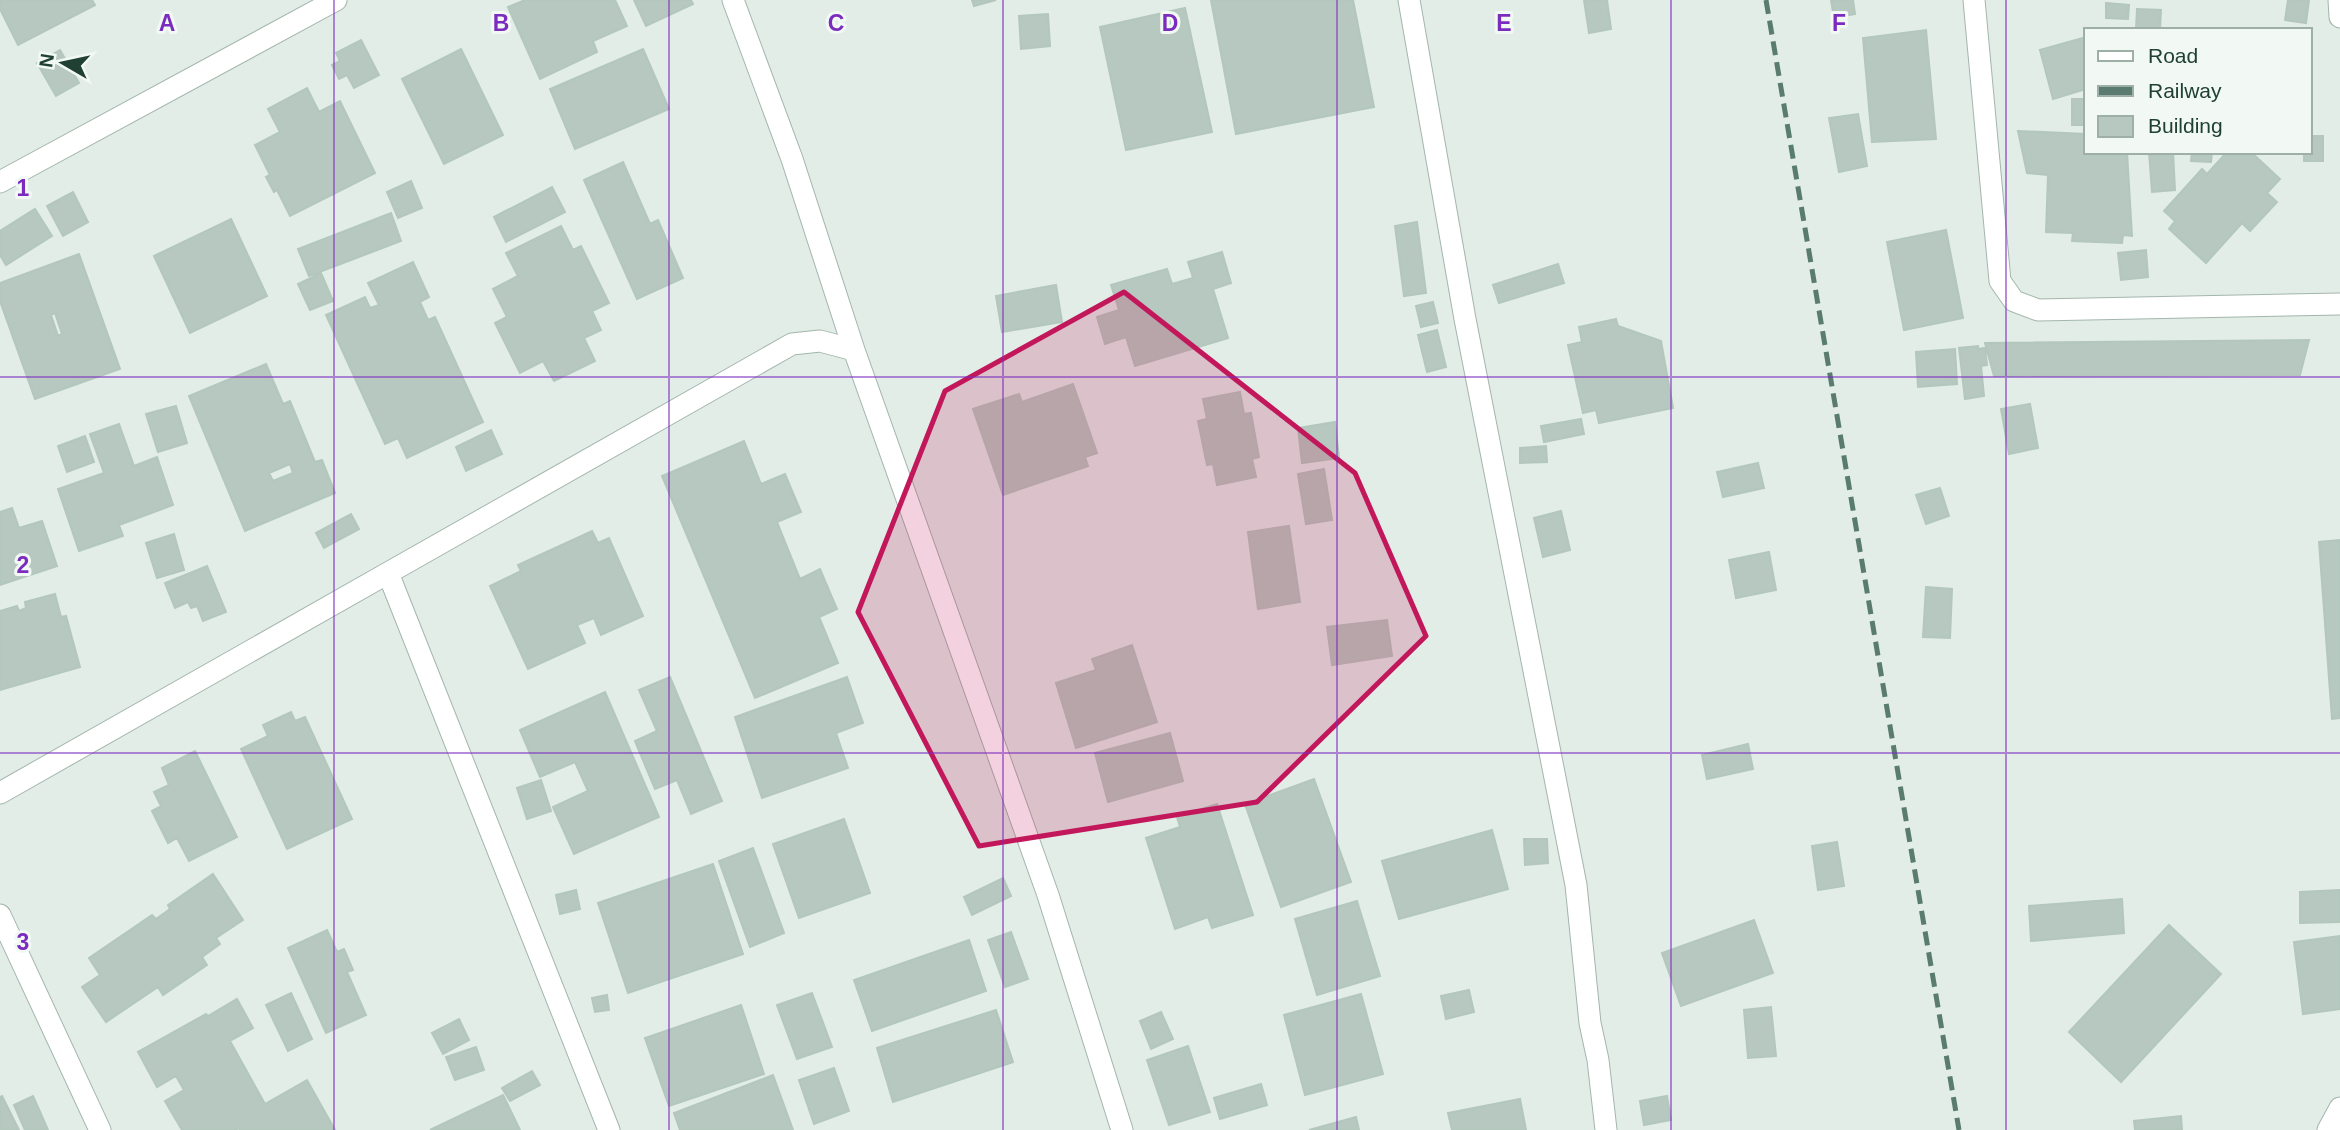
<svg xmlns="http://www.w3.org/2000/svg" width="2340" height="1130" viewBox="0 0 2340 1130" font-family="Helvetica,sans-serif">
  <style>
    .building { fill: #b6c8bf; stroke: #b3c7bd; stroke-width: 2; fill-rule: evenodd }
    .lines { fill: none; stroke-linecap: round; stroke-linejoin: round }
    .minor-casing { stroke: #a3b6ad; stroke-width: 23 }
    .minor { stroke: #fff; stroke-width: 21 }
    .rail { stroke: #5a7b6f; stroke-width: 5; stroke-dasharray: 14 7; stroke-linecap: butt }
    .marked { fill: #c2185b; fill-opacity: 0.2; stroke: #c2185b; stroke-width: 5; stroke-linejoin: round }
    .grid { fill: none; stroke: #7b2cbf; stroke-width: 2; stroke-opacity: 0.55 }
    .grid-label { font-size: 23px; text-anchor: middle; font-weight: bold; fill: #7b2cbf; stroke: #f2f9f5; stroke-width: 6; stroke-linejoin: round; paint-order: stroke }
  </style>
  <rect width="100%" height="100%" fill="#e1ede6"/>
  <path class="building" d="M0 0H92L95 5 18 45 0 9Z
    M525 0H615L627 26 593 41 597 52 540 79 508 7Z
    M634 0H691L693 4 646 26Z
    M972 0H996L974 6Z
    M1211 0H1353L1374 107 1236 134Z
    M1584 0H1607L1611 29 1589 33Z
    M1831 0H1853L1855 14 1834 18Z
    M2288 0H2309L2306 23 2285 20Z
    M2106 3 2129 5 2128 19 2106 18Z
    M1185 8 1212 132 1126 150 1100 27Z
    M2137 9 2161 10 2160 30H2136Z
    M1048 14 1050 46 1021 49 1019 16Z
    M1926 30 1936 139 1872 142 1863 38Z
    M2086 37V89L2053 99 2040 50Z
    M361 40 379 75 354 88 347 75 339 79 332 65 340 61 336 53Z
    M461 49 503 135 444 164 402 79Z
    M643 49 669 109 575 149 550 89Z
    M60 50 79 83 56 96 37 63Z
    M307 88 319 112 340 101 375 173 290 216 277 190 274 192 266 177 270 175 255 145 280 132 268 109Z
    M2072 99H2086V125H2072Z
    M1858 114 1867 166 1839 172 1829 118Z
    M2018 131 2086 134V152H2127L2132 236 2123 235 2122 243 2072 241 2073 233 2046 232 2048 175 2027 173Z
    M2310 136H2323V161H2304V152H2310Z
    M2149 152H2173L2175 190 2152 192Z
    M2192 152H2212L2211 162 2191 161Z
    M2227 152H2239L2242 155 2244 152H2251L2280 179 2267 193 2277 202 2250 231 2242 223 2206 263 2169 229 2175 221 2164 211 2202 169 2207 174Z
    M623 162 650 224 658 220 683 278 637 299 584 180Z
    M411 181 422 208 398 218 387 192Z
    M552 187 565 212 506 242 494 217Z
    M73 192 88 222 63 236 47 206Z
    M35 209 52 236 6 265 0 255V231Z
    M391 213 401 241 309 276 298 249Z
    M231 219 267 296 190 333 154 256Z
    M1417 222 1426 293 1404 296 1395 226Z
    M561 226 573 250 581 246 609 303 592 311 601 330 584 338 595 361 554 381 543 361 520 373 495 323 507 317 493 289 518 276 506 253Z
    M1946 230 1963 318 1904 330 1887 242Z
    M2146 250 2148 277 2121 280 2118 253Z
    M1222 252 1231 283 1213 289 1228 338 1135 366 1126 337 1105 344 1097 317 1119 310 1111 285 1167 269 1172 284 1193 278 1188 262Z
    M79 254 120 369 35 399 0 301V283ZM55 313 62 334 58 336 51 315Z
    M413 262 429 297 420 302 428 320 435 317 483 422 407 458 398 438 385 444 326 315 365 297 370 308 379 305 368 283Z
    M1558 264 1564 283 1499 303 1493 285Z
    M321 273 333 301 310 310 298 284Z
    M1056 285 1062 322 1002 332 996 296Z
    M1433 302 1438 323 1421 327 1416 306Z
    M1616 319 1618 326 1661 341 1673 408 1599 423 1596 410 1583 413 1568 345 1582 342 1579 327Z
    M1437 330 1446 367 1427 372 1418 335Z
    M2309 340 2300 375 1994 376 1985 343Z
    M1978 346V349L1985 348 1987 365 1981 366 1984 396 1965 399 1959 348Z
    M1955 349 1957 384 1918 387 1916 352Z
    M266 364 283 404 290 401 315 462 322 460 335 493 245 531 189 396ZM290 464 293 473 273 481 269 473Z
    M1073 384 1097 453 1085 457 1088 466 1003 495 973 409 1019 394 1022 402Z
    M1240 392 1244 414 1251 413 1259 457 1252 459 1256 477 1217 485 1213 464 1207 465 1198 421 1207 419 1203 399Z
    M2030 404 2038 448 2009 454 2001 409Z
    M176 406 187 443 158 452 146 414Z
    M1581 419 1584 434 1544 442 1541 426Z
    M1335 422 1339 458 1302 463 1298 428Z
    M119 424 134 466 157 457 173 505 119 525 123 536 79 551 58 489 104 473 90 434Z
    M491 430 502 454 466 471 456 447Z
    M85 436 94 462 67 472 58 446Z
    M744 441 761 484 785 474 801 512 777 522 800 579 820 569 837 609 819 617 838 663 755 698 662 476Z
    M1546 446 1547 462 1520 463V448Z
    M1758 463 1764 488 1723 497 1717 472Z
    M1324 469 1332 520 1306 524 1298 474Z
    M1940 488 1949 516 1926 524 1916 495Z
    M12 508 19 528 42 521 57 566 0 585V512Z
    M1561 511 1570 550 1543 557 1534 518Z
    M351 514 359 529 324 548 316 533Z
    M1289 526 1300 602 1258 609 1248 532Z
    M592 531 598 543 609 538 643 616 601 635 594 618 577 625 585 643 528 669 490 586 521 571 518 565Z
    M174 534 184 570 157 578 146 543Z
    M2340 540V718L2332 719 2319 542Z
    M1769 552 1776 590 1736 598 1729 560Z
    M207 566 226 612 203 621 197 606 191 608 188 602 175 608 165 583Z
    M1926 587 1952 589 1950 638 1923 637Z
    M55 594 61 617 66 616 80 667 0 690V611L17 606 19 611 26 608 25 602Z
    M1387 620 1392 656 1332 665 1327 627Z
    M1132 645 1157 722 1076 748 1056 683 1096 670 1092 659Z
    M670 677 722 801 691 814 677 780 655 789 635 741 657 731 639 690Z
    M847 677 863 723 836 733 848 768 762 798 735 717Z
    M605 692 659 817 574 854 553 807 588 791 575 762 540 777 520 730Z
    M291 712 295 721 305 717 352 819 287 849 241 749 268 736 263 725Z
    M1170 733 1183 781 1108 802 1095 753Z
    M1748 744 1753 769 1707 779 1702 755Z
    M195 751 237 837 189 861 177 838 168 843 152 811 161 806 154 792 169 785 162 768Z
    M1314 779 1351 882 1281 907 1245 804Z
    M541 780 551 811 527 819 517 788Z
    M1217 804 1253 915 1212 928 1208 917 1175 929 1146 838 1180 827 1177 817Z
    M844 819 870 893 799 918 773 844Z
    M1492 830 1508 889 1399 919 1382 861Z
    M1524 839H1547L1548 863 1525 865Z
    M1837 842 1844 886 1818 890 1812 846Z
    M753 848 784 933 750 947 719 861Z
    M713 864 743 954 628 993 598 903Z
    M213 874 243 920 216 938 220 944 202 957 207 965 163 995 158 987 106 1022 82 987 100 975 89 958 152 915 156 919 170 909 168 905Z
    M1003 878 1011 896 972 915 964 897Z
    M576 890 580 909 560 914 556 895Z
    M2340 890V922L2300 923V892Z
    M2122 899 2124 933 2031 941 2029 906Z
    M1357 901 1380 976 1317 995 1295 919Z
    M1754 920 1773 973 1681 1006 1662 953Z
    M2169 925 2221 974 2121 1082 2069 1032Z
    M327 930 337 952 344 949 353 970 347 972 366 1015 326 1033 288 948Z
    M1011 932 1028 979 1005 987 988 940Z
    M2340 936V1009L2303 1014 2294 942Z
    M969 940 986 991 872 1031 854 980Z
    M1469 990 1474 1012 1446 1019 1441 996Z
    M291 993 312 1039 288 1051 266 1005Z
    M812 993 832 1047 797 1059 777 1005Z
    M1361 994 1383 1074 1305 1095 1284 1015Z
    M607 995 609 1010 595 1012 592 998Z
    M237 999 253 1028 230 1041 265 1104 307 1080 335 1130H240L239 1128 235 1130H182L165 1101 184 1090 176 1076 157 1087 138 1052 206 1014 208 1016Z
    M741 1005 764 1074 669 1106 645 1038Z
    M1771 1007 1776 1056 1748 1058 1744 1010Z
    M996 1010 1013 1062 893 1102 877 1048Z
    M1161 1012 1173 1039 1151 1049 1140 1021Z
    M459 1019 469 1040 443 1054 432 1033Z
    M1188 1046 1210 1112 1169 1125 1147 1060Z
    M476 1047 484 1070 455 1080 446 1057Z
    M834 1068 849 1111 814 1124 799 1080Z
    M532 1071 540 1085 510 1101 502 1088Z
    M773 1075 793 1130H680L674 1113Z
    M1261 1084 1267 1105 1220 1119 1214 1098Z
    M503 1095 520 1130H430Z
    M2 1096 19 1130H0V1097Z
    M33 1096 48 1130H25L14 1105Z
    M1667 1096 1671 1120 1644 1125 1640 1101Z
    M1520 1099 1526 1130H1452L1448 1113Z
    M2181 1116 2182 1130H2135L2134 1121Z
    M1356 1117 1359 1130H1309Z"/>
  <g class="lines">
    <defs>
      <path id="minor" d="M733 0 792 159 854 350
        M1409 0 1465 319 1576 885 1590 1023 1598 1060 1606 1130
        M1974 0 2000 281 2014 301 2038 310 2340 304
        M2339 0 2340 17
        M0 182 336 0
        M388 573 792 344 820 341 854 350 1048 895 1122 1130
        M0 793 388 573 609 1130
        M0 915 100 1130
        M2328 1130 2340 1108"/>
    </defs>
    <use href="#minor" class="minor-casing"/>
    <use href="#minor" class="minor"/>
    <path class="rail" d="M1766 0 1959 1130"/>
  </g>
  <path class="marked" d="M1124 292 1355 473 1426 636 1257 802 979 846 858 612 945 391Z"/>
  <path class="grid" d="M334 0V1130M669 0V1130M1003 0V1130M1337 0V1130M1671 0V1130M2006 0V1130M0 377H2340M0 753H2340"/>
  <g class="grid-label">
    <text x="167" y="31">A</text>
    <text x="501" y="31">B</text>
    <text x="836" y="31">C</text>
    <text x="1170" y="31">D</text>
    <text x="1504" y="31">E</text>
    <text x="1839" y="31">F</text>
    <text x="23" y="196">1</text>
    <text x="23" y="573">2</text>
    <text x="23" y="950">3</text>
  </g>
  <rect x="2084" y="28" width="228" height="126" fill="#f2f9f5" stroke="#9eafa7" stroke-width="2"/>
  <rect x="2098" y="51" width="35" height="10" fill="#ffffff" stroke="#9eafa7" stroke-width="2"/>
  <text x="2148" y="63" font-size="21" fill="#1f4033">Road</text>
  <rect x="2098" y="86" width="35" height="10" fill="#5a7b6f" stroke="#9eafa7" stroke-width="2"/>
  <text x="2148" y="98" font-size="21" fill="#1f4033">Railway</text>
  <rect x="2098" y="116" width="35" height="21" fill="#b6c8bf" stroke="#9eafa7" stroke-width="2"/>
  <text x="2148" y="133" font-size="21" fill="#1f4033">Building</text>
  <g transform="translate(63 63) rotate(279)" stroke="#f2f9f5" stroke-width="5" paint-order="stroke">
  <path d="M0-5L12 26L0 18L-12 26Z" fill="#1f4033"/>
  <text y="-10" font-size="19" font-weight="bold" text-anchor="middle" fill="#1f4033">N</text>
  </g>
</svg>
